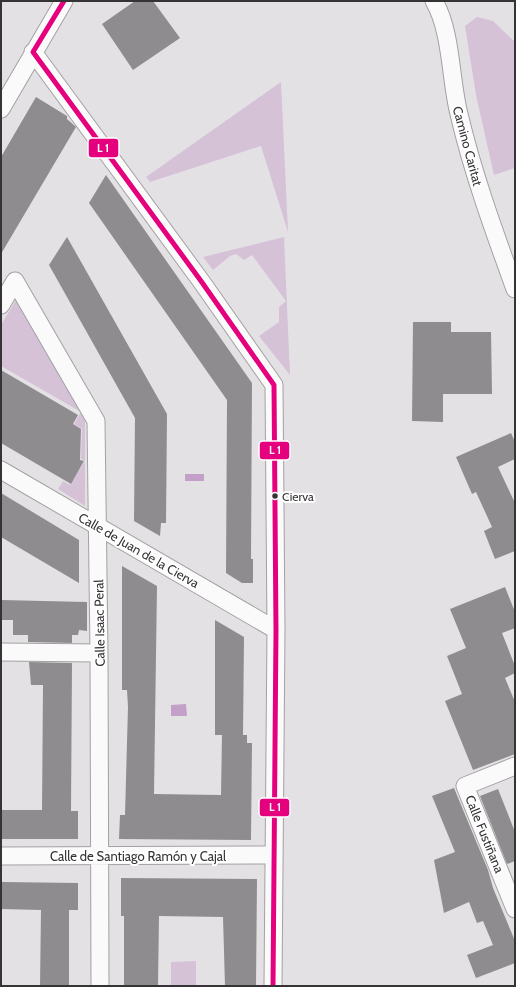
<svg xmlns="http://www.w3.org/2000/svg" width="516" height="987" viewBox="0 0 516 987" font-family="Cabin,sans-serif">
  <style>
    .green { fill: #d5c2d7 }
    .water { fill: #c3a0c8 }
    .building { fill: #8e8c8f }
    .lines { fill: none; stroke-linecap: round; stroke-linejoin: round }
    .minor-casing { stroke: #a3a1a3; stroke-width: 19 }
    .minor { stroke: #fbfafb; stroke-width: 17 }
    .bus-1-casing { stroke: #fff; stroke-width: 8 }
    .bus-1 { stroke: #e5007d; stroke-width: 5 }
    .bus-dot { fill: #353335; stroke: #fff; stroke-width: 1.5 }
    .labels { text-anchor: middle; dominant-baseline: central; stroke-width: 4; stroke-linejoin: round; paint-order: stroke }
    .bus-label { font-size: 12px; fill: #353335; stroke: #fff; text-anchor: start }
    .street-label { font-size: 13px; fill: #353335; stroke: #fff }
    .line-badge { stroke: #fff; stroke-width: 1.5 }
    .badge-label { font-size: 11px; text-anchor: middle; font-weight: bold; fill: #fff }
  </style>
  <rect width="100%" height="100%" fill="#e4e1e5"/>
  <path class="green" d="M477 17 493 21 515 42V168L494 175 476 95 465 26Z
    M281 82 288 232 261 146 150 182 146 177Z
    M284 237 290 375 259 336 279 322V307L286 301 252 255 244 260 236 254 230 256 213 270 203 257Z
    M16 300 85 419V506L58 489 63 481 70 485 85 461 81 459 82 429 74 424 81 412 1 366V325Z
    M196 961V986H171V962Z"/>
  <path class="water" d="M185 474H204V481H185Z
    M186 704 187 716H171V705Z"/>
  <path class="building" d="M135 1H153L180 38 133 70 102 24Z
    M36 97 67 116V119L76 127 1 254V157Z
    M106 175 252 383 251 559H253V583H242L226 573 227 400 89 203Z
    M67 237 167 414 166 523H161L160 536 134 521 135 418 49 265Z
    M413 322H451V332H491L492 394H443V422L412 421Z
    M1 370 78 415 73 424 81 429 80 460 84 461 71 484 1 443Z
    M511 433 515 442V459L498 467 515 503V551L495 559 484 531 492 527 476 492 472 494 456 457Z
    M1 493 79 540V583L1 537Z
    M122 566 157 586 154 794 221 795 222 735H215V620L244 637 243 735H247V743H252L251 840 119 839 120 815H125L128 707 127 690H122Z
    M505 587 515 612V628L502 633 515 666V673L505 678 515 702V754L473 770 445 701 462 694 447 656 466 648 450 609Z
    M1 600 87 602V631L79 630 78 635H72V643L28 642V635H13V620H1Z
    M29 662 72 663 71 811H78V839H1V810H42L43 685H31Z
    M454 788 488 870 493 888 515 941V963L476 978 467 955 493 945 483 921 477 923 469 902 444 913 434 860 455 852 432 796Z
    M498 789 515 832V861L507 864 480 796Z
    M121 878 257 879 256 986H225L223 917 159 916 158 986H124V916H121Z
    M1 882 78 883V910H69V986H40L41 910 1 909Z"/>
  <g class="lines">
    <defs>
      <path id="minor" d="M434 1C452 32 450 79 459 114 473 174 494 231 515 289
        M33 52 201 281 274 385 276 630 273 986
        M1 109 64 1
        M1 305 15 281 96 421 99 653 100 986
        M1 470 276 630
        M1 652 99 653
        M515 766 465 786 515 909
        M1 856 274 855"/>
    </defs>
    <use href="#minor" class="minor-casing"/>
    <use href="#minor" class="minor"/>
    <defs>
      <path id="bus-1" d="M64 1 33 52 201 281 274 385 276 630 273 986"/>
    </defs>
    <use href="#bus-1" class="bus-1-casing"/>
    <use href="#bus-1" class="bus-1"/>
  </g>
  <circle class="bus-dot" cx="275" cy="496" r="3.5"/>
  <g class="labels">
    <g class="bus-label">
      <text x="282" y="496">Cierva</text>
    </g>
    <g class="street-label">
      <text transform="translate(468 146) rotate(75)">Camino Caritat</text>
      <text transform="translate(139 550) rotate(30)">Calle de Juan de la Cierva</text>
      <text transform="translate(99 623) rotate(-91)">Calle Isaac Peral</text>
      <text transform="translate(485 834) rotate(68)">Calle Fustiñana</text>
      <text x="138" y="856">Calle de Santiago Ramón y Cajal</text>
    </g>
  </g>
  <g class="line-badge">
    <rect x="88" y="138" width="31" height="20" rx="4" fill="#e5007d"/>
    <rect x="259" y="441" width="31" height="19" rx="4" fill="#e5007d"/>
    <rect x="259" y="798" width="31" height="19" rx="4" fill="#e5007d"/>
  </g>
  <g class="badge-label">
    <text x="103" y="152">L 1</text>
    <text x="275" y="454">L 1</text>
    <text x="275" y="811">L 1</text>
  </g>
  <rect width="516" height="987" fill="none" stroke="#353335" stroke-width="4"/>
</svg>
